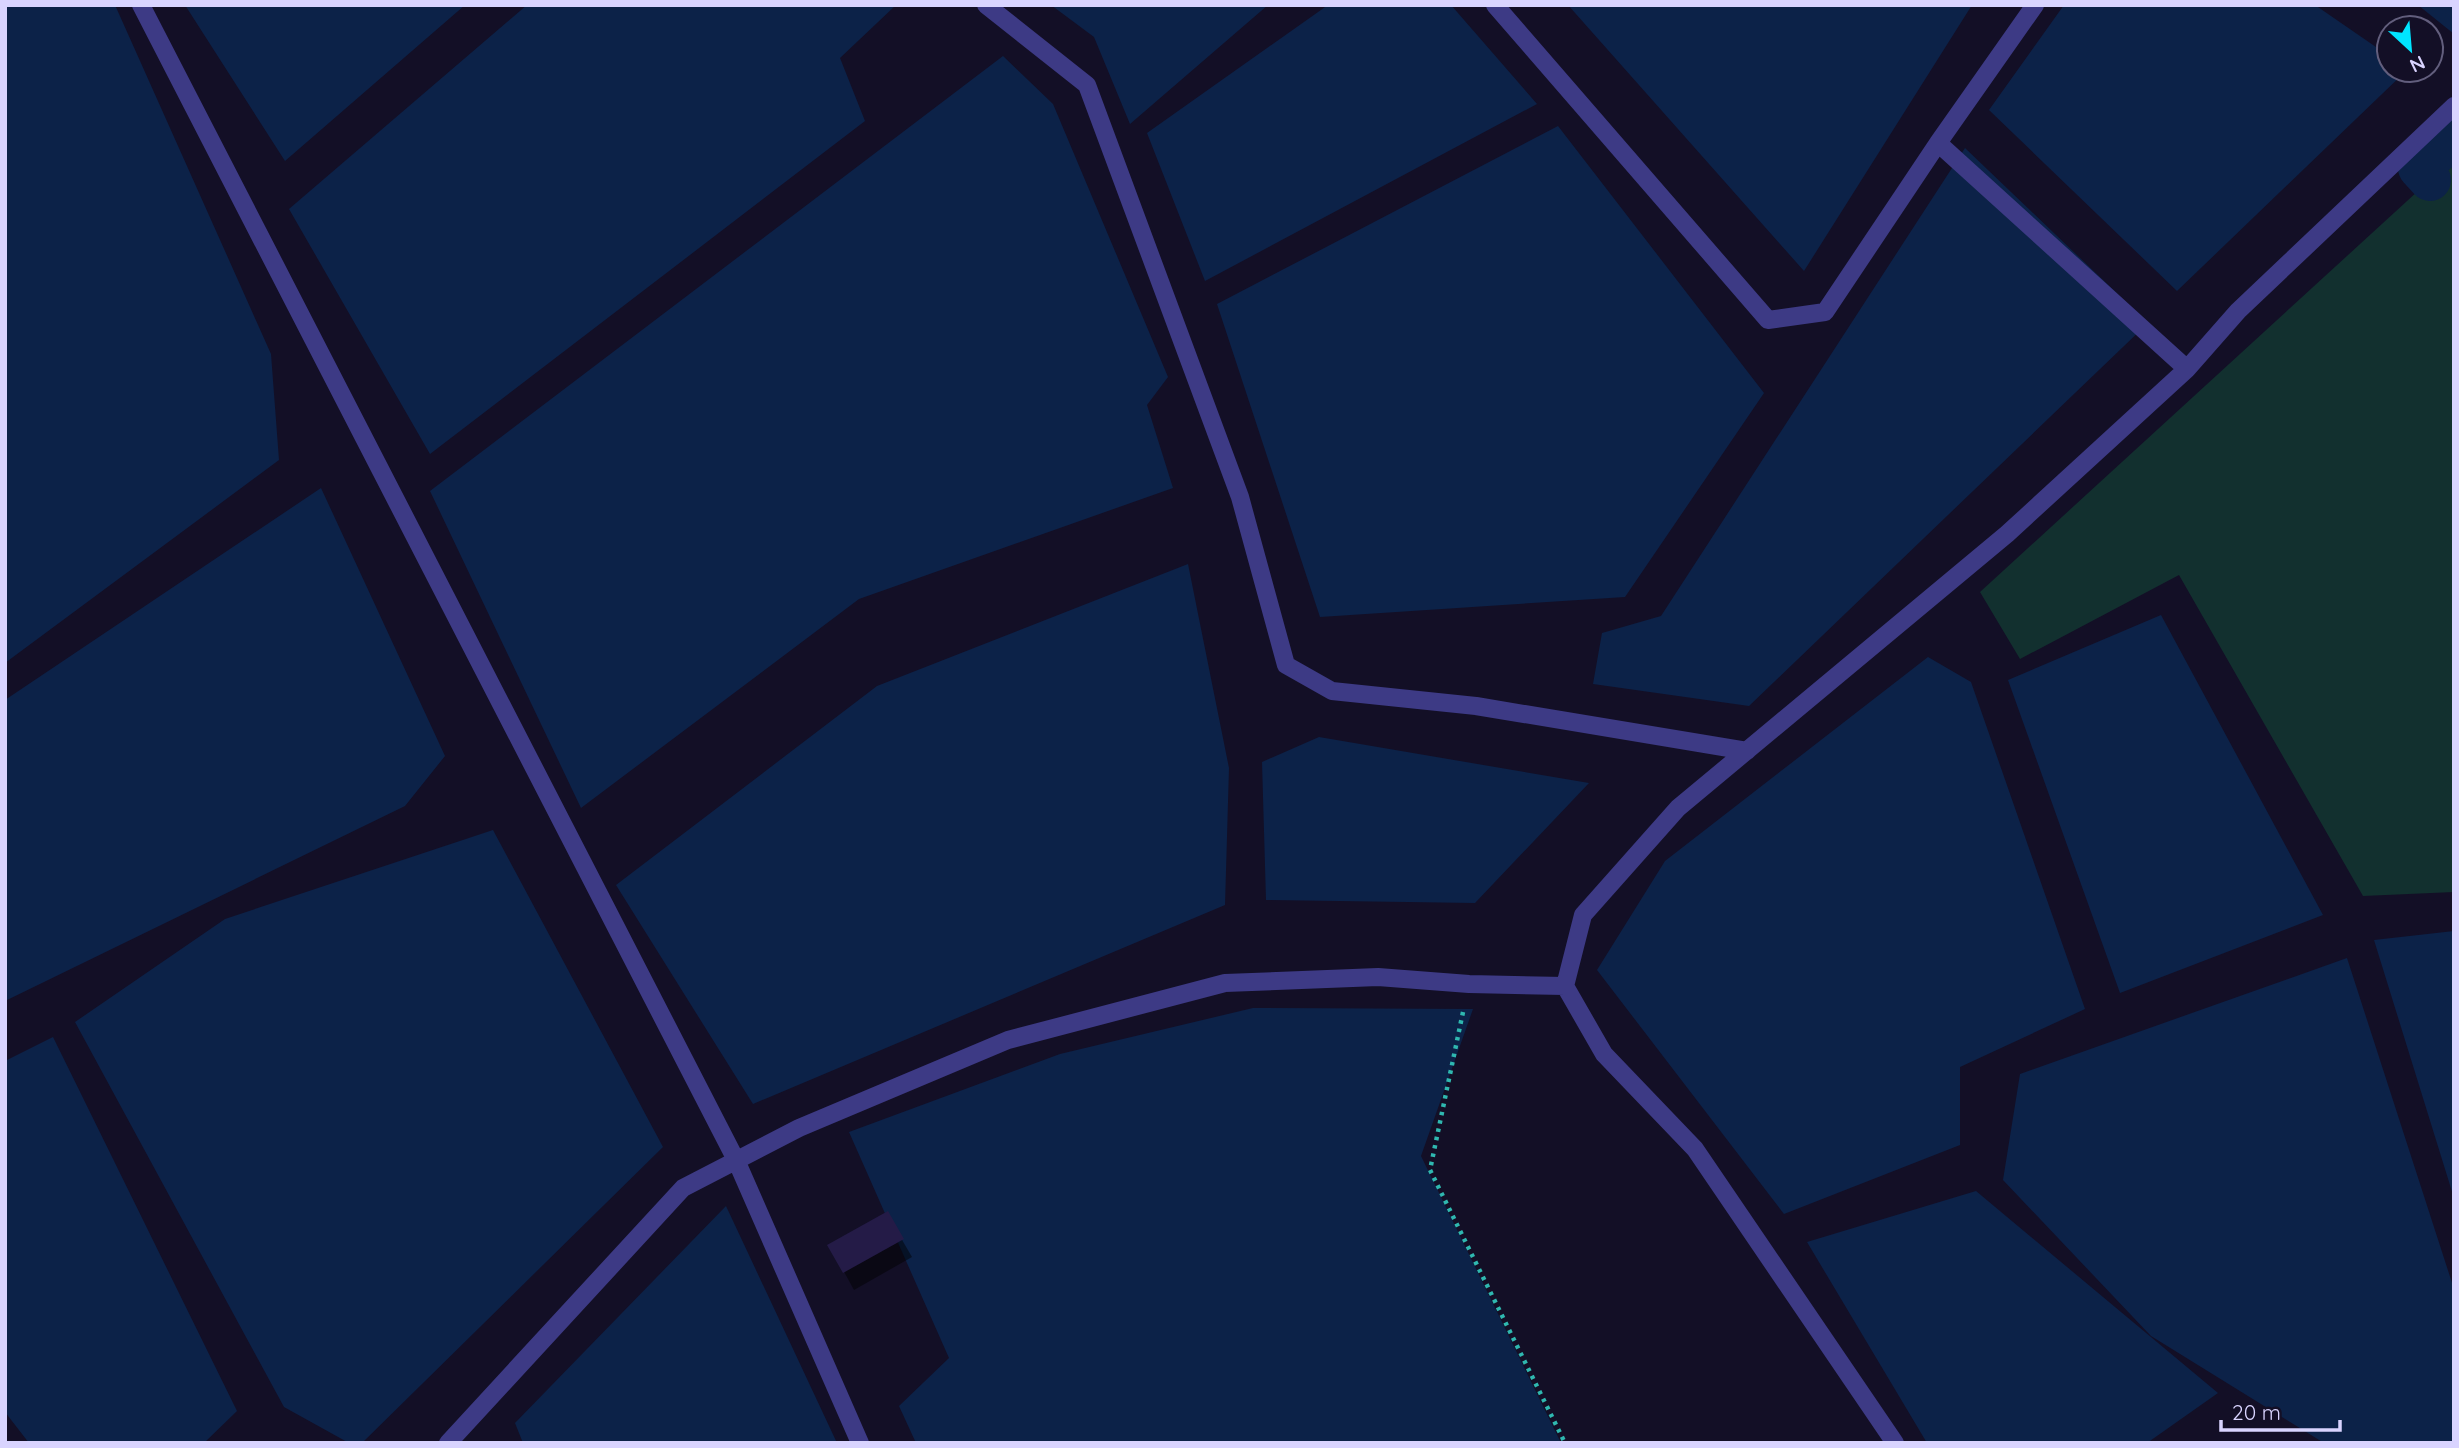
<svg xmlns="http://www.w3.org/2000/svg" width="2459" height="1448" viewBox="0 0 2459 1448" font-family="Quicksand,sans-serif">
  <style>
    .green { fill: #12302f }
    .water { fill: #0c2248 }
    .shadow { fill: #0007 }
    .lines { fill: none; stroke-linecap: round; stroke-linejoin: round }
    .canal { stroke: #0c2248; stroke-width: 42 }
    .building { fill: #241b47 }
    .path { stroke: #2fb8b0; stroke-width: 4.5; stroke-dasharray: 3.5 5; stroke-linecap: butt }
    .service { stroke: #3d3a85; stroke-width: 18 }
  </style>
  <rect width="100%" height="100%" fill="#130f26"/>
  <path class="green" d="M2454 158V892L2363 896 2179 575 2020 659 1980 592Z"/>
  <path class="water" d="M5 5H115L271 354 279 460 5 663Z
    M185 5H465L285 161Z
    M527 5H896L840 58 865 121 430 454 289 209Z
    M1051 5H1268L1130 124 1094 37Z
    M1328 5H1451L1537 104 1205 281 1147 133Z
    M1568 5H1972L1804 271Z
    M2064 5H2315L2389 56V70H2407L2177 291 1989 110Z
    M2418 5H2454V34Z
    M1003 56 1053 104 1168 377 1147 405 1173 488 859 599 581 808 430 491Z
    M1558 126 1764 393 1625 597 1320 617 1217 304Z
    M1965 148 2148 323 1749 706 1593 684 1602 633 1661 616Z
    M321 488 445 756 405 806 5 1001V700Z
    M1188 564 1229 768 1225 905 753 1104 616 885 877 686Z
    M2161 615 2323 915 2120 993 2008 680Z
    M1928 657 1971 682 2085 1009 1960 1067V1145L1784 1214 1597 970 1665 861Z
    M1319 737 1589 783 1475 903 1266 900 1262 762Z
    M493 830 663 1147 362 1443H349L284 1407 75 1022 225 919Z
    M2454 931V1198L2374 940Z
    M2347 958 2454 1289V1443H2324L2151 1336 2003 1180 2020 1074Z
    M1253 1008 1473 1009 1421 1156 1561 1443H916L899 1406 949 1358 849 1132 1060 1054Z
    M53 1037 237 1411 204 1443H29L5 1412V1061Z
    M1976 1191 2218 1393 2147 1443H1927L1807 1242Z
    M726 1206 837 1443H523L515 1423Z"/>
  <path class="shadow" d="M887 1214 912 1257 854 1290 830 1246Z"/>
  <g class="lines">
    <path class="canal" d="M2430 180 2419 168 2454 138"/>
  </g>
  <path class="building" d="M888 1211 904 1239 843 1273 827 1245Z"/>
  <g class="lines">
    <path class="path" d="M1463 1012 1430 1170 1565 1443"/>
    <path class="service" d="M141 5 736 1160 860 1443
      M986 5 1087 85 1240 497 1286 665 1332 691 1476 706 1747 751
      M1495 5 1768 320 1825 312 1938 143 2035 5
      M1938 143 2187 369
      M1565 986 1604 1054 1695 1149 1895 1443
      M448 1443 683 1188 799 1128 1008 1040 1225 983 1378 977 1469 984 1565 986 1583 915 1678 808 2007 534 2187 369 2238 311 2454 106"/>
  </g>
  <rect width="2459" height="1448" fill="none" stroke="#d9d4ff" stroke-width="14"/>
  <g transform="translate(2410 49) rotate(154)"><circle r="33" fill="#130f26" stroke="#625e7d" stroke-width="2"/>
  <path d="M0-5L12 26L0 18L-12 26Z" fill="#00e5ff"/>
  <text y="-10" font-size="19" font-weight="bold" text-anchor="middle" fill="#d9d4ff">N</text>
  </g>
  <path d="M2221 1420v10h119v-10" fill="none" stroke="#d9d4ff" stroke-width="3.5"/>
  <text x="2232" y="1420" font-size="21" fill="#d9d4ff" stroke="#130f26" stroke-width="5" paint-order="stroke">20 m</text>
</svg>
